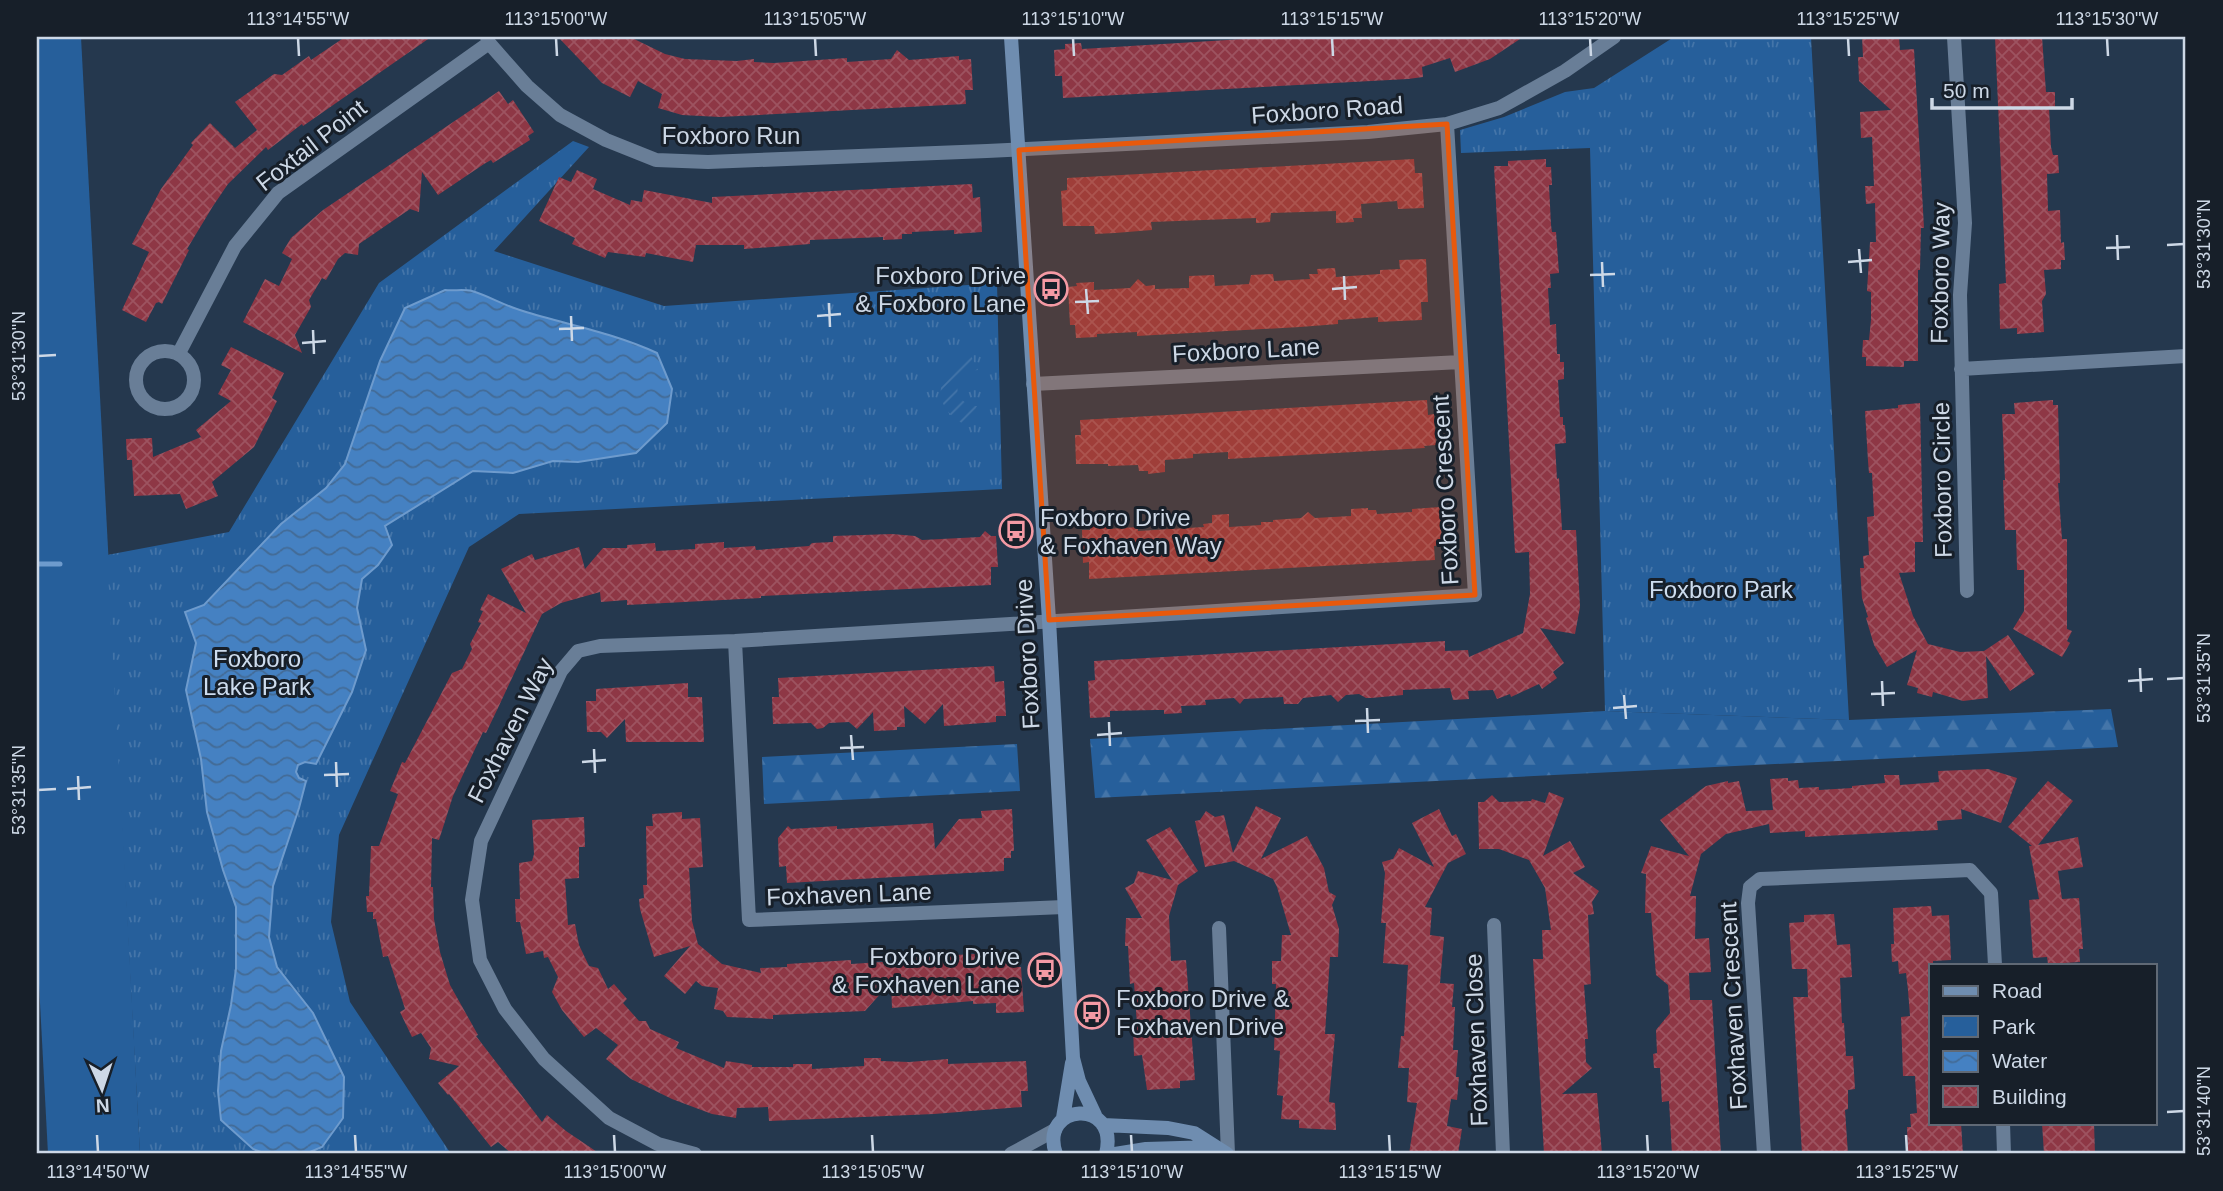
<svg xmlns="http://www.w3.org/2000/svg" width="2223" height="1191" viewBox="0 0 2223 1191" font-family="Helvetica,sans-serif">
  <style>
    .grass { fill: #265f9b }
    .forest { fill: url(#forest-firs) }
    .park { fill: url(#park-tufts) }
    .garden { fill: url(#garden-furrows) }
    .water { fill: url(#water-waves); stroke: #6e9bcd; stroke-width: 2 }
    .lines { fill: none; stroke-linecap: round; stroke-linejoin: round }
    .stream { stroke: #6e9bcd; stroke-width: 5 }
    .building { fill: url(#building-cross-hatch) }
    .street { stroke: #697e97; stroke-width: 14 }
    .secondary { stroke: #6f8db0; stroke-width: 14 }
    .marked { fill: #e8590c; fill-opacity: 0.2; stroke: #e8590c; stroke-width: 5; stroke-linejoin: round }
    .ticks { fill: none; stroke: #cdd8e6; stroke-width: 2.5 }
    .labels { text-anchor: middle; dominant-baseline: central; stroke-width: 6; stroke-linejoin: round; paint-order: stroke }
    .street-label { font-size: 24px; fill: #cdd8e6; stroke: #171f29 }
    .poi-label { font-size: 24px; fill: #cdd8e6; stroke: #171f29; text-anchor: end }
    .park-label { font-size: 24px; fill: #cddcee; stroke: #171f29 }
    .neatline { fill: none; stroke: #cdd8e6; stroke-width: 2.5 }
    .ticks-label { font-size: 18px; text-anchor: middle; fill: #cdd8e6 }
  </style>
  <defs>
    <pattern id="forest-firs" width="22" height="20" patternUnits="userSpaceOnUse" patternTransform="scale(1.75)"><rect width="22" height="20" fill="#265f9b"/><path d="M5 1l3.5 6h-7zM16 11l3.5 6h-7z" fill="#4475a9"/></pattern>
    <pattern id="park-tufts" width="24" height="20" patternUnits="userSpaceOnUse" patternTransform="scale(1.75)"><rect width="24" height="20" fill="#265f9b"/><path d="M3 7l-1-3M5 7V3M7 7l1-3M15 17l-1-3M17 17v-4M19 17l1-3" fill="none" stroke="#4475a9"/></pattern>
    <pattern id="garden-furrows" width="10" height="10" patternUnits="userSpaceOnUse" patternTransform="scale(1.75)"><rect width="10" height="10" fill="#265f9b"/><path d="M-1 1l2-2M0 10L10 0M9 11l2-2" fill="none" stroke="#4475a9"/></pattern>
    <pattern id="water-waves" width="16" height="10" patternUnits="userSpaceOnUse" patternTransform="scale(1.75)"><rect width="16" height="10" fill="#4581c2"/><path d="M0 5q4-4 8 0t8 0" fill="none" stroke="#436b96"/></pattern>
    <pattern id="building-cross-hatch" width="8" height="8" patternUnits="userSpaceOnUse" patternTransform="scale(1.75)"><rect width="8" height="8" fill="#8e3745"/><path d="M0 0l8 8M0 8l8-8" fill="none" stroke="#9d5360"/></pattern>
  </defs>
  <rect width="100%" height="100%" fill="#25384e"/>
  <path class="grass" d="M37 37H81L140 1154H48L37 946Z"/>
  <path class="forest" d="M2111 709 2118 747 1095 798 1090 739 1605 711 1849 720Z
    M1017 744 1020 791 764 804 762 757Z"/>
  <path class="park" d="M1674 37H1811L1849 720 1605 711 1590 148 1461 153 1460 130 1504 117 1565 92 1594 88Z
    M573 141 589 147 494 251 664 306 997 283 1002 489 519 514 469 547 339 835 331 922 350 1002 451 1154H140L107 555 229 532 379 283Z"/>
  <path class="garden" d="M970 354 978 370 967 371 957 383 958 397 970 406H977L968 426C929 408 934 372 970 354Z"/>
  <path class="water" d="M445 290C454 291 464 289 472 291 489 296 505 306 523 311 568 325 614 333 657 353L672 389 667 423 636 453 578 462 553 461 513 473 473 471 385 526 392 545 378 565 362 579 357 608 366 650 352 692 316 764 305 762 298 765 296 772 299 778 306 781 299 808 273 886 269 937 277 967 313 1013 344 1077 343 1118 322 1147 305 1154H266L253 1149 221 1120 218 1091 221 1051 231 1005 236 969V907L223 870 207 812 201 759 186 690 196 643 185 612 204 605 281 524 326 488 345 464 380 361 405 308Z"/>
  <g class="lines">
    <path class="stream" d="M39 564H60"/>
  </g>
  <path class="building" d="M345 37H431L303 126 302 124 268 150 266 147 228 184 213 206 187 249 189 250 162 304 159 302 156 303 146 322 122 310 149 252 132 244 161 189 193 145 191 143 210 123 235 148 257 130 235 102 274 74 282 75 309 56 311 60Z
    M558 37H630L665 54 685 59 737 61 754 59V62L774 63 847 58V62L891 59 897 50 909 60 959 56V60L971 59 973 90H965L966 104 720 117 682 115 658 108 662 94 638 81 630 97 602 83Z
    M1275 37H1523L1490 59 1455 72 1450 58 1422 67 1423 77 1408 79 1063 98 1062 76H1055L1054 50 1065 49V44L1081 43 1082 49Z
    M1862 37H1899L1900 50 1914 49 1924 228H1921L1920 270H1918V361H1904V367L1866 366V357H1862L1863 340H1869L1871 320V292L1867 291 1870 242H1876L1875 203 1866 204 1865 186H1874L1872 137 1861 138 1860 112 1891 110 1859 81 1858 57H1863Z
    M1995 37H2042L2046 92H2055V107H2049L2051 147 2053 155H2058L2059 173 2047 174 2048 211 2060 210 2061 243 2064 242 2065 260H2061V269L2044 270 2046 294 2042 301 2044 332 2017 334V328L2000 329 1999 284 2006 283Z
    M499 91 508 104 513 100 534 132 528 136 530 140 493 163 491 160 484 164 438 195 422 172 419 212 410 209 359 244 358 255 345 253 338 259 326 280 322 278 309 300 311 307 295 335 302 353 243 322 265 279 279 286 292 259 282 253 291 238 323 210Z
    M1414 159 1415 173H1422L1424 208 1398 209 1397 201 1361 204 1362 218H1353L1354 222 1336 223V211L1271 213 1270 222 1256 223V218L1151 222 1152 230 1115 233 1095 234 1094 226H1063L1061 191 1067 190V178Z
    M1546 159V167H1551L1552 185H1549L1551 225 1552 232H1556L1559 273 1550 274 1551 288H1548L1550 325 1556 324 1557 354H1560V362H1564V379L1558 380 1560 417H1563V425H1565L1566 443 1555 444 1557 479 1559 478 1562 530H1576L1580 607 1575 634 1540 628 1564 663 1553 672 1557 678 1542 689 1539 684 1511 697 1510 694 1497 699 1493 690 1468 691 1469 699 1453 700 1450 688 1403 690V695L1371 698H1366L1359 694 1346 695 1338 702 1331 695 1303 698 1298 704H1284L1283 697 1244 699 1240 704 1234 698 1205 700 1206 705 1181 706 1182 713 1164 714V710H1156L1110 711V717L1090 718 1088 681 1095 680 1094 661 1445 641V651L1468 650 1469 657 1523 633 1530 594 1529 552 1515 553 1494 166H1508V161Z
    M577 170 597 179 593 189 630 205 631 200 642 202 644 190 712 203V197L972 184 973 198 980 197 982 232 954 234V230L912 232V234H902V239L883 240V237L810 240V244L744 249V245H696L693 262 646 253 645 257 608 252 605 258 572 244 575 238 539 221 559 177 571 182Z
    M1426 259 1428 302H1421L1422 320 1378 322V317L1338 320V324L1300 327 1137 336V332L1097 334V337L1076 338 1075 325H1070L1068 287 1077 286 1076 283 1094 282V290L1130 288 1138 279 1146 286 1155 285V289L1189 288V276L1214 275 1215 286 1249 284 1251 275 1273 274 1274 281 1310 279 1309 274H1318L1317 269 1335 268 1336 277 1380 274V270L1400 269 1399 260Z
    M231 347 284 373 272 398 277 401 254 447 212 482 218 496 186 509 180 494 134 496 132 460H127L126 439 152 438 153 457 201 437 196 430 231 401 218 394 231 370 221 365Z
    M1427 400 1428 415 1434 414 1436 445 1424 446 1425 448 1228 459V452L1193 454V458L1165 460V472L1148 474V471H1139L1138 465 1108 466V464H1076L1075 435H1081L1080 420Z
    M2053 400V405H2058L2060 483H2058L2062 539H2067V629L2072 631 2067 641 2070 643 2062 657 2013 629 2024 611V570H2017L2016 530H2005L2004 508 2003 480H2005L2002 414H2015L2014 403Z
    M1920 403 1923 542H1915V572L1899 573 1913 616 1928 644 1960 652 1984 651 2008 635 2035 674 2010 691 1986 656 1988 698 1963 701 1933 692 1932 697 1917 693 1918 688 1907 685 1917 650 1887 667 1874 645 1866 618 1868 617 1862 598 1860 568H1864L1863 556 1869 555 1867 517 1874 516 1872 473H1869L1868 461 1865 411 1898 408V405Z
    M1440 507 1442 545 1434 546 1435 560 1089 579V562L1083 563 1082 530H1090V520H1107L1108 529 1138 527V531L1204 527 1203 524 1212 523V515L1229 514V527L1261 525V522H1273V520L1301 518 1308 512 1315 518 1351 516V509L1368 508V510H1376L1377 514 1412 512V509Z
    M985 531 991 536H996L998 567H991V585L761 596V598L627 605V600L601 602 600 592 561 603 542 614 497 710 486 733 483 732 453 796 439 840 432 838 431 887H433L434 919 440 952 450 985 478 1035 476 1036 542 1122 547 1115 566 1131 600 1154H512L498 1142 491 1147 449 1094 448 1095 438 1083 459 1066 429 1059 431 1048 421 1033 412 1037 400 1012 405 1009 388 956 383 957 376 919H373V912H367L366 896H369L371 846H379L398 794 390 791 402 762 405 763 452 673 462 669 472 649 470 644 481 623 478 622 483 611 480 610 488 594 526 613 501 569 532 554 535 560 579 547 585 569 603 548H627V545L655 543 656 551 695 549V544L724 542V548L755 546 756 550 809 546 812 543 833 542V536L892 534 915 536 922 540 980 537Z
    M994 666 995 682 1004 681 1006 716H996V722L944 726 943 704 925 724 904 706 905 727H897V730L874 731 873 712 857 729 849 722 829 723 823 728 817 729 811 723 773 724 772 697H779L778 678Z
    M688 683V697H702L704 742H626L625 719 607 738 601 732H587L586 701H596V689Z
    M1988 769 2017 778 2001 823 1961 809 1962 819 1937 821 1938 830 1805 837V831L1770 833 1769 824 1726 834 1701 854 1690 896H1696L1695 939 1709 938 1711 972 1689 973 1690 1000H1712L1721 1154H1672L1669 1101 1662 1102 1660 1068H1654L1653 1054 1657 1053 1656 1030 1670 1013 1668 985 1656 975 1651 913H1645L1646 874 1641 873 1651 846 1689 856 1660 820 1706 786 1728 781V783L1739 781 1746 811 1773 810 1770 779 1788 778V781L1798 780 1799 788 1819 787V790L1852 788V786L1885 783 1884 775H1899L1900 785 1939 782 1938 771Z
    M2048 781 2073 801 2038 845 2078 837 2083 867 2058 871 2062 899 2079 898 2083 949H2079L2080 962 2048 964 2047 957 2033 958 2029 900 2039 899 2029 846H2032L2008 827Z
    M1549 792 1564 798 1543 856 1570 841 1585 867 1573 873 1599 891 1592 902 1594 914 1588 915 1591 984 1584 985 1588 1039H1585L1586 1062 1592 1068 1562 1094 1597 1093 1602 1154H1544L1533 959H1543L1542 930H1551L1545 888 1529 860 1499 849H1479L1478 802H1484L1492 795 1499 802 1531 801 1532 799 1545 803Z
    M1256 806 1281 818 1261 859 1307 836 1324 868 1329 892 1336 896 1332 905 1339 929 1338 957H1330L1325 1034H1335L1329 1102 1335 1103 1336 1130 1299 1128V1120L1281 1119 1283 1096 1277 1095 1280 1051 1274 1050 1276 984H1272V961H1281L1282 935H1291L1277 887 1273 879 1234 861 1205 867 1195 821 1200 820 1206 811 1215 817 1224 815 1233 853Z
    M1012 809 1014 851H1011V858H1004V871L787 883 786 866 779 867 778 838 788 826 791 829 837 826V829L933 823 935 849 959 819 982 818 981 811Z
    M1439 809 1452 836 1456 834 1466 854 1448 863 1425 907 1432 908 1430 935 1444 937 1440 983 1454 984 1452 1007H1455L1453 1050H1458L1456 1077H1459L1457 1100 1451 1099 1447 1126 1462 1129 1458 1154H1409L1417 1103 1407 1102 1409 1068H1398L1401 1036H1404L1408 965 1383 963 1386 923H1381L1385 873 1382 862 1393 859 1399 848 1434 867 1412 823Z
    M682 812V819L700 818 703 867 689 868 692 921 698 944 722 964 761 973 760 968 787 967V964L851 960V964L897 961 896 958 1014 952 1015 967H1021L1024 1012 996 1013V1003L973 1004V1001L892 1008 891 982 865 1011 773 1015V1019L727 1017 723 1011 714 1009 718 988 702 986 696 981 685 994 664 976 690 946 654 957 640 909 639 899 644 898 643 885H647L646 826H653L652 814Z
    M584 817 585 847H579V878L565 879 568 925 575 924 579 945 589 966 598 968 608 989 614 984 627 999 623 1003 639 1021H646L650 1029 679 1042 676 1048 724 1068 726 1061 752 1065V1067H793V1064H812V1069L864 1066V1058H881V1061L909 1062 948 1059V1064L1026 1061 1028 1091H1021L1022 1107 934 1114 769 1121 768 1107 737 1108 736 1118 712 1114 672 1099 631 1079 606 1059 618 1045 596 1028 584 1037 562 1010 552 992 558 977 548 957 544 958 543 951 526 954 520 922H516L515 899H520L519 863 532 861 534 854 532 820Z
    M1170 827 1198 871 1178 885 1169 916 1171 961 1186 960 1195 1080 1180 1081V1088L1147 1090 1142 1055 1134 1056 1133 1026 1137 1025 1134 983 1130 984 1128 946H1125L1126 918H1142L1125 888 1134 883 1138 871 1172 880 1146 840Z
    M1931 906 1932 916 1949 915 1951 960 1933 961V965H1931V1123H1961L1963 1154H1908L1907 1127H1911L1910 1114 1917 1113 1915 1076H1903L1901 1017 1910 1016 1908 990 1906 973 1899 974 1898 961 1892 962 1891 944H1894L1893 908Z
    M1834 914 1837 945 1850 944 1852 977 1840 978 1842 1023H1844L1846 1056H1853L1855 1089 1848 1090V1109L1845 1110 1848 1154H1802L1793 997H1808L1807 969H1792L1789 923 1804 922V915Z
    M2042 1123H2094L2095 1154H2044Z"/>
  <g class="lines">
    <path class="street" d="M487 37 489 43 527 86 560 115 606 140 656 160 708 162 987 151 1368 132 1447 124 1499 108 1565 71 1614 37
      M1954 37 1965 223 1960 295 1967 591
      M136 380a29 29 0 1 1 58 0a29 29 0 1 1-58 0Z
      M179 353 235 246 278 193 489 43
      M1961 369 2186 356
      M1033 384 1461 362
      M735 641 749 920 1064 907
      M1494 925 1503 1154
      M1219 928 1228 1154
      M2003 1123 2004 1154
      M695 1154 658 1144 609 1118 544 1059 505 1009 480 960 472 900 481 841 561 671 578 651 600 646 735 641 1475 595 1447 124
      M1011 1154 1055 1130
      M1764 1154 1748 903 1750 887 1760 879 1970 870 1991 893 1995 965"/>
    <path class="secondary" d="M1011 37 1049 620 1073 1058 1079 1081 1095 1115
      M1063 1118 1072 1063
      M1103 1125 1168 1128 1194 1133 1227 1154
      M1056 1154C1038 1103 1120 1097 1106 1154
      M1115 1154 1146 1149 1214 1147"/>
  </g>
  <path class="marked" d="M1447 124 1475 595 1049 620 1019 150Z"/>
  <path class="ticks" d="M298 38 299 56M556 38 557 56M815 38 816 56M1073 38 1074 56M1332 38 1333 56M1590 38 1591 56M1848 38 1849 56M2107 38 2108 56M2117 235 2118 260M2167 245 2184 244M2106 248 2130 247M1859 249 1861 273M1602 262 1603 287M1848 262 1872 260M1590 275 1615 274M1344 276 1345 300M1086 289 1088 314M1332 289 1357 287M1075 302 1099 301M829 303 830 327M571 316 572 341M817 316 841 314M559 329 584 328M313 330 314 354M302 343 326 341M38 356 56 355M2140 668 2141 692M2167 679 2184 678M1882 681 1883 706M2128 681 2153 679M1871 694 1895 693M1624 695 1626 719M1367 708 1368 733M1613 708 1637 706M1355 721 1380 720M1109 722 1110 746M851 735 853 760M1097 735 1122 733M840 748 864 747M594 749 595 773M336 762 337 787M582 762 606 760M324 775 349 774M78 776 79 800M67 789 91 787M38 790 56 789M2167 1112 2184 1111M97 1135 98 1152M355 1135 356 1152M614 1135 615 1152M872 1135 873 1152M1131 1135 1132 1152M1389 1135 1390 1152M1647 1135 1648 1152M1906 1135 1907 1152"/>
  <defs>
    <symbol id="bus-ring" viewBox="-11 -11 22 22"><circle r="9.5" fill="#171f29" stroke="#f49aa4" stroke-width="1.5"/><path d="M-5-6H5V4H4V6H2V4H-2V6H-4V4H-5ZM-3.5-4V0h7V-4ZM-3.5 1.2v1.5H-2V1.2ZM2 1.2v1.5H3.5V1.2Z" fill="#f49aa4"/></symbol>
  </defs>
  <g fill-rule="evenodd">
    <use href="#bus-ring" x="1032" y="270" width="38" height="38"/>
    <use href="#bus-ring" x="997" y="512" width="38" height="38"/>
    <use href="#bus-ring" x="1026" y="951" width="38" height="38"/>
    <use href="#bus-ring" x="1073" y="993" width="38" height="38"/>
  </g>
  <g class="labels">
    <g class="street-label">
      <text transform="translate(1327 110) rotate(-4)">Foxboro Road</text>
      <text x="731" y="135">Foxboro Run</text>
      <text transform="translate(311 145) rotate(-38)">Foxtail Point</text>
      <text transform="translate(1940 273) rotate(-89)">Foxboro Way</text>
      <text transform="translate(1246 350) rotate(-3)">Foxboro Lane</text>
      <text transform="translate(1942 480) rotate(-91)">Foxboro Circle</text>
      <text transform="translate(1445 490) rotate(-93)">Foxboro Crescent</text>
      <text transform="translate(1027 654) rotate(-93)">Foxboro Drive</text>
      <text transform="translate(510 730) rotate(-63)">Foxhaven Way</text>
      <text transform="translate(849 894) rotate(-2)">Foxhaven Lane</text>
      <text transform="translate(1733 1006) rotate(-93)">Foxhaven Crescent</text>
      <text transform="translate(1476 1040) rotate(-92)">Foxhaven Close</text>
    </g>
    <g class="poi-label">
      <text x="1026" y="275">Foxboro Drive<tspan x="1026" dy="28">&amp; Foxboro Lane</tspan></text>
      <text x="1040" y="517" text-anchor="start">Foxboro Drive<tspan x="1040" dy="28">&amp; Foxhaven Way</tspan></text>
      <text x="1020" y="956">Foxboro Drive<tspan x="1020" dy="28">&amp; Foxhaven Lane</tspan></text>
      <text x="1116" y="998" text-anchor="start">Foxboro Drive &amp;<tspan x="1116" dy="28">Foxhaven Drive</tspan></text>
    </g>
    <g class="park-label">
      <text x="1721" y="589">Foxboro Park</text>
      <text x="257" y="658">Foxboro<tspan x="257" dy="28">Lake Park</tspan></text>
    </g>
  </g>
  <rect width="2223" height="1191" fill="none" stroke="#171f29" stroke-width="77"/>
  <rect x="1929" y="964" width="228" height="161" fill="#171f29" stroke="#606975" stroke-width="2"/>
  <rect x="1943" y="986" width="35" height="10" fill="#6f8db0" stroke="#606975" stroke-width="2"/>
  <text x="1992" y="998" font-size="21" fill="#cdd8e6">Road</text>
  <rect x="1943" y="1016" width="35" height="21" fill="url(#park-tufts)" stroke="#606975" stroke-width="2"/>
  <text x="1992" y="1034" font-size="21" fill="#cdd8e6">Park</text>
  <rect x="1943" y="1051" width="35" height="21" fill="url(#water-waves)" stroke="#606975" stroke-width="2"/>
  <text x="1992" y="1068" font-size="21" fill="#cdd8e6">Water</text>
  <rect x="1943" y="1086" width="35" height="21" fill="url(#building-cross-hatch)" stroke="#606975" stroke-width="2"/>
  <text x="1992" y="1104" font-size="21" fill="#cdd8e6">Building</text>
  <g transform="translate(102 1089) rotate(177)" stroke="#171f29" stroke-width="5" paint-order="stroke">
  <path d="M0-5L12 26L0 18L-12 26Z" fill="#cdd8e6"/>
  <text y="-10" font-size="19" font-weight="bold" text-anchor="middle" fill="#cdd8e6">N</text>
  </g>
  <path d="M1932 98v10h140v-10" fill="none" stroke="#cdd8e6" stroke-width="3.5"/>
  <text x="1943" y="98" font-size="21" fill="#cdd8e6" stroke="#171f29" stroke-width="5" paint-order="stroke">50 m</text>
  <rect x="38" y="38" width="2146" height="1114" class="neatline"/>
  <g class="ticks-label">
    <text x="298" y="25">113°14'55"W</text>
    <text x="556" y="25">113°15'00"W</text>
    <text x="815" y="25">113°15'05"W</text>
    <text x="1073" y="25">113°15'10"W</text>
    <text x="1332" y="25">113°15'15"W</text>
    <text x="1590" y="25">113°15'20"W</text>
    <text x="1848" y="25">113°15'25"W</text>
    <text x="2107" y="25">113°15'30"W</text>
    <text transform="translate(2204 244) rotate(-90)" y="6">53°31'30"N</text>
    <text transform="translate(19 356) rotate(-90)" y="6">53°31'30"N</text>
    <text transform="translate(2204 678) rotate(-90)" y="6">53°31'35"N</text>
    <text transform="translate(19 790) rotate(-90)" y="6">53°31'35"N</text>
    <text transform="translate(2204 1111) rotate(-90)" y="6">53°31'40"N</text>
    <text x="98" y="1178">113°14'50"W</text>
    <text x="356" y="1178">113°14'55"W</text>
    <text x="615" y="1178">113°15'00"W</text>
    <text x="873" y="1178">113°15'05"W</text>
    <text x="1132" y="1178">113°15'10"W</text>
    <text x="1390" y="1178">113°15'15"W</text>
    <text x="1648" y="1178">113°15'20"W</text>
    <text x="1907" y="1178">113°15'25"W</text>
  </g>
</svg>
